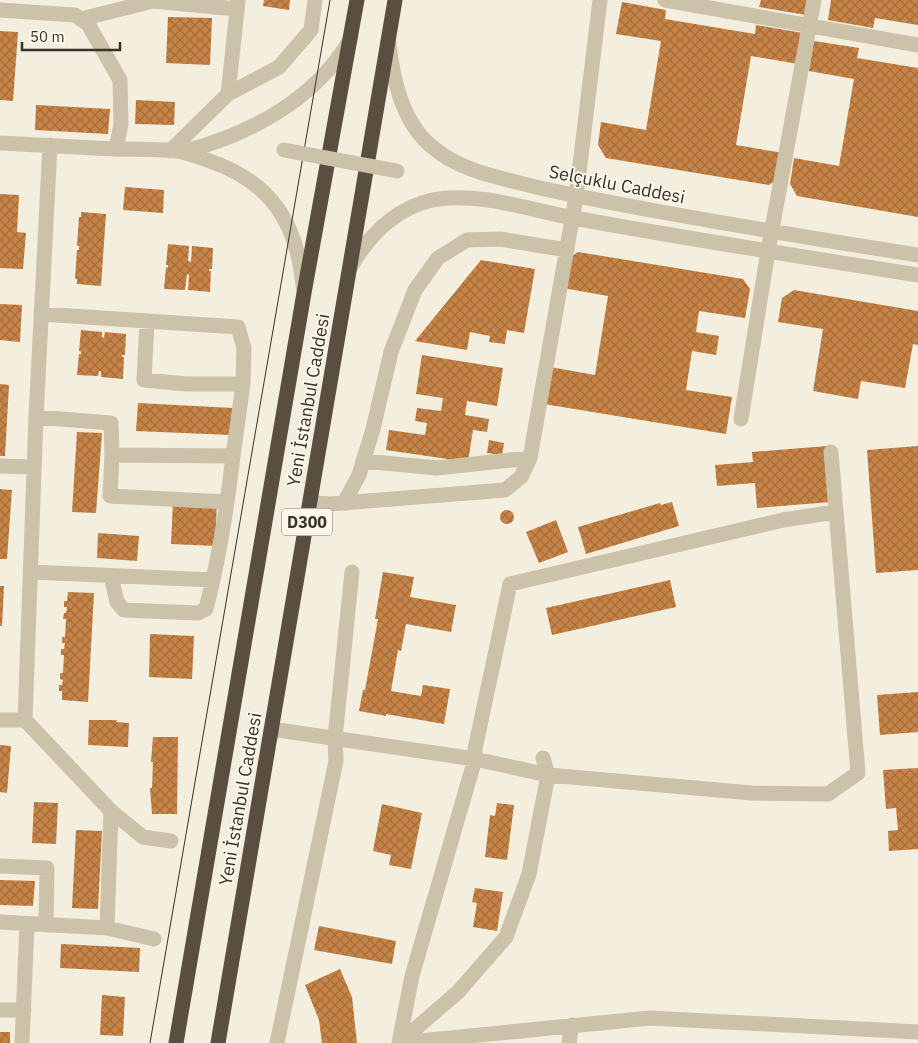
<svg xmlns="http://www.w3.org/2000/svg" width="918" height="1043" viewBox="0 0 918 1043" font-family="'IBM Plex Sans',sans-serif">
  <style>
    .building { fill: url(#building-cross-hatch) }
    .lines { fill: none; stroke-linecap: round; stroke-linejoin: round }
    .minor { stroke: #ccc1a9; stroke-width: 15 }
    .highway { stroke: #5a4e40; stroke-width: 15 }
    .tram { stroke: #393229; stroke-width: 1 }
    .minor-bridge { stroke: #ccc1a9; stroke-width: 15 }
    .labels { text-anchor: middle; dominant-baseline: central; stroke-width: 4; stroke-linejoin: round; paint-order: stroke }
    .shield { fill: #faf7ea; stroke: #736d63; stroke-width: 1 }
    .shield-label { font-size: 16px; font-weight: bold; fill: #393229 }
    .street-label { font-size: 18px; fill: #393229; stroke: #faf7ea }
  </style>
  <defs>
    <pattern id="building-cross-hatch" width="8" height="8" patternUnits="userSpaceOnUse" patternTransform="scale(1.25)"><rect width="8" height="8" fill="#c88447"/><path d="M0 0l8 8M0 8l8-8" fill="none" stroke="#a36d3b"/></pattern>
  </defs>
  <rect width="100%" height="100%" fill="#f3eede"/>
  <path class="building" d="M264 0H290L289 10 263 6Z
    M761 0H809L806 15 759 7Z
    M831 0H918V25L875 18 873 28 828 20Z
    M622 2 666 10 665 19 755 34 756 25 803 33 798 64 751 56 736 145 783 153 779 178 769 185 606 158 598 145 601 122 646 130 661 41 616 34Z
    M168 17 212 18 210 65 166 63Z
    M0 31 18 32 13 101 0 100Z
    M814 41 859 48 857 58 918 68V217L797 196 790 184 794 158 839 166 854 79 809 71Z
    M136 100 175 102 174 125 135 124Z
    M36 105 110 109 108 134 35 130Z
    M125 187 164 190 163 213 123 210Z
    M0 194 19 195 17 232 26 233 23 269 0 268Z
    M81 212 106 214 101 286 77 284V279H75L77 250H79V246H77L79 217H81Z
    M168 244 189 246 188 261 191 262 192 246 213 248 212 269H209V271H211L210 292 188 290 189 275 187 274 185 290 164 289 166 267 168 268V265H166Z
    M578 252 743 279 750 289 745 318 699 311 696 332 719 336 716 355 692 351 686 390 732 397 726 434 544 404 550 367 595 375 608 296 563 288 568 259Z
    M481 260 535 269 524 333 507 330 505 344 489 342 490 336 470 332 467 350 415 341Z
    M794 290 918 311V345L913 344 905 388 861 381 858 399 813 391 823 329 778 322 782 298Z
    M0 304 22 305 20 342 0 340Z
    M81 330 102 332V337L104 338 105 332 126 334 125 355H122V357H124L123 379 101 377V371H99L98 376 77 375 79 354H81V351H79Z
    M422 355 503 368 497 406 467 401 465 415 489 419 487 432 473 430 468 462 386 450 389 430 425 435 427 423 415 421 417 408 441 411 443 398 416 394Z
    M0 384 9 385 5 456H0Z
    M138 403 233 408 231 435 136 431Z
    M77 432 102 433 96 513 72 512Z
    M489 440 504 443 502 455 487 453Z
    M827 446 831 502 757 508 755 483 717 486 715 465 753 462 752 452Z
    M918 446V570L876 573 867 450Z
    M0 489 12 490 7 559H0Z
    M173 501 217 503 215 546 171 544Z
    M672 502 679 526 586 554 578 527 660 503 661 505Z
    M500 517a7 7 0 1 1 14 0a7 7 0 1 1-14 0Z
    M556 520 568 552 539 563 526 532Z
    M98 533 139 536 137 561 97 558Z
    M383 572 414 577 410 597 456 605 451 632 406 624 401 651 398 650 391 691 421 696 423 685 450 689 444 724 386 714V716L359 711 363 690H365L378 619H375Z
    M670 580 676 607 552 635 546 608Z
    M0 586H4L2 626H0Z
    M68 592 94 593 88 702 62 700V691H59V685H62L63 680 60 679V673H63L64 655H61V649H64L65 643H62V637H65L66 619H63L64 613H66L67 607H64V601H67Z
    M150 634 194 636 192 679 149 677Z
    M918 692V732L880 735 877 695Z
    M89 720H117L116 722 129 723 128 747 88 745Z
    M153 737H178L177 814H152L150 788H152L153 762H151Z
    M0 745 11 746 7 793 0 792Z
    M918 768V849L889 851 888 831 898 830 896 808 886 809 883 770Z
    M34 802 58 803 56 844 32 843Z
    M497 803 514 805 507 860 485 857 490 815 495 816Z
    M382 804 422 813 411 869 389 865 391 855 373 851Z
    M76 830 102 831 98 909 72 908Z
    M0 880 35 881 33 906 0 905Z
    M475 888 503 892 497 931 473 927 477 903 472 902Z
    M319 926 396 941 392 964 314 950Z
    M61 944 140 948 139 972 60 968Z
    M340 969 352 997 357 1043H322L319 1020 305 985Z
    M102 995 125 997 123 1036 100 1035Z
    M0 1032H10V1043H0Z"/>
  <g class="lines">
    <path class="minor" d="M665 0 918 45
      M0 10 75 15 88 24 120 80 121 124 116 149
      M81 19 153 1 237 9
      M389 43C393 80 402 121 431 146 459 170 493 176 528 185 568 195 609 202 650 210 739 226 828 241 918 255
      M228 94 238 1
      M0 143C38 145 76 147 114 149 134 150 162 148 182 152 190 154 199 157 207 160 270 181 297 221 303 286
      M50 145 36 417 25 720 111 811 107 928
      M170 151 228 94 279 67 311 30 315 0
      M182 152C248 135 314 101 350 40
      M350 268C369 235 394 209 432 200 478 191 529 210 574 218 688 239 803 257 918 275
      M147 321 144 380 187 384H243
      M36 417 111 423 112 455 233 456 243 384 244 348 238 327 41 314
      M741 419 768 251 814 0
      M112 455 110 496 227 502
      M363 461 437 468 530 458
      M0 466 34 467
      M310 503 330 504 505 490 521 477 530 458 576 197 600 0
      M344 503 359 475 373 429 391 352 415 290 438 258 467 240 500 239 567 250
      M31 572 213 580
      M111 576 117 602 124 610 198 613 206 609C219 559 227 508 233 456
      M0 720H25
      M271 729 475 759 548 775 752 793 828 794 858 773 831 452
      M111 811 143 837 171 841
      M0 866 47 868 46 925
      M0 922 107 928 154 939
      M0 1010H24
      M22 1043 27 924
      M277 1043 336 761 335 738 352 572
      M399 1043 412 976 475 759V749L510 584 783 520 835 512
      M399 1043 650 1018 918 1032
      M399 1043 458 992 506 937 529 874 548 775 543 758
      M569 1043 572 1025"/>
    <path class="highway" d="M176 1043 304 293 357 0
      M218 1043 395 0"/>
    <path class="tram" d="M150 1043 330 0"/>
    <path class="minor-bridge" d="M284 150 397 171"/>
  </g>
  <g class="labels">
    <rect class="shield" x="282" y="508.5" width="50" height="27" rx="4"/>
    <g class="shield-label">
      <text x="307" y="522">D300</text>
    </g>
    <g class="street-label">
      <text transform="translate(617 184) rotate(11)">Selçuklu Caddesi</text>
      <text transform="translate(308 400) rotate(-80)">Yeni İstanbul Caddesi</text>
      <text transform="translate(240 799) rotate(-80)">Yeni İstanbul Caddesi</text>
    </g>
  </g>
  <path d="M22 42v8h98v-8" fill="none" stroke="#393229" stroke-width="2.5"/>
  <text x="30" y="42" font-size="15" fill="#393229" stroke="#faf7ea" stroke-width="4" paint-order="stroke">50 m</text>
</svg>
